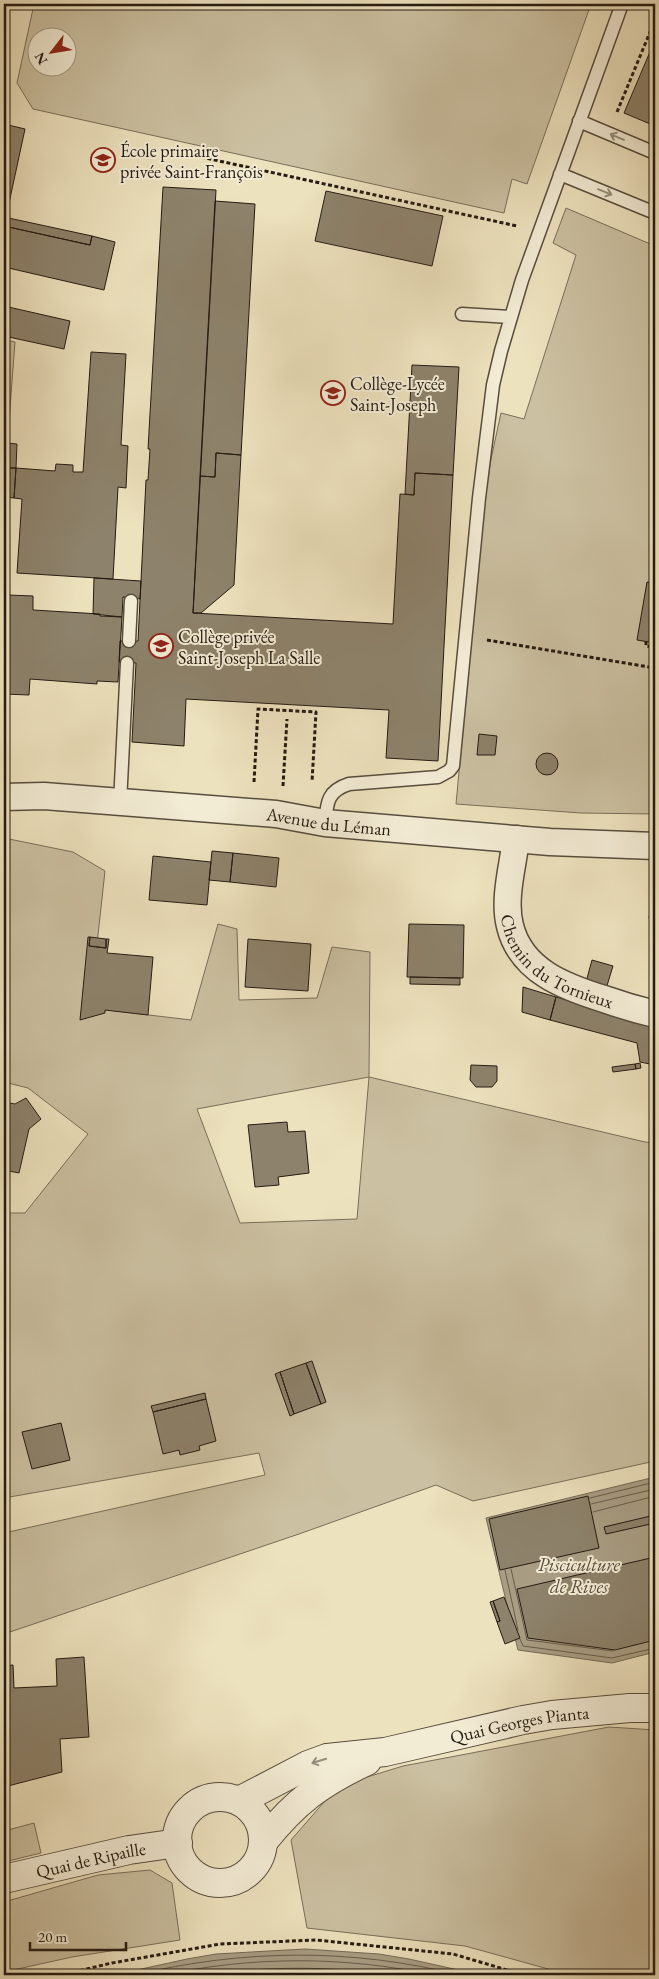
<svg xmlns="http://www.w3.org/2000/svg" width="659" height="1979" viewBox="0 0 659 1979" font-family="'EB Garamond',serif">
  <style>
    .green { fill: #cbc0a1; stroke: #786e5a; fill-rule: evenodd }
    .water { fill: #a99e84; stroke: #746a56 }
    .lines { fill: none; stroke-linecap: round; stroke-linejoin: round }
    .shore { stroke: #675c4b; stroke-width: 1 }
    .building { fill: #8d826b; stroke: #251b12 }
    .service-casing { stroke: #574d3d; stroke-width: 15 }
    .minor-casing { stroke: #574d3d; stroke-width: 29 }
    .tertiary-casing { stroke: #574d3d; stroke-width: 30 }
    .path { stroke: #251b12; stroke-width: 3; stroke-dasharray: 4 2.5; stroke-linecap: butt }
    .service { stroke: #f3ecd5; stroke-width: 12 }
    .minor { stroke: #f3ecd5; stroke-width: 26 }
    .tertiary { stroke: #f3ecd5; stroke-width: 28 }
    .oneway { stroke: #968e7d }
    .labels { text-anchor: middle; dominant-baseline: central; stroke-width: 4; stroke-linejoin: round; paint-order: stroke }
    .poi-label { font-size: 18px; fill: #251b12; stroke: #f3ecd5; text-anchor: start }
    .street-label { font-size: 18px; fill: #251b12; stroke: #f3ecd5 }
    .water-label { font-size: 19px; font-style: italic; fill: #5a4f40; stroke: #f3ecd5 }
  </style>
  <rect width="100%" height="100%" fill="#ede2be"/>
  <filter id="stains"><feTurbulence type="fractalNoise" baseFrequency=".004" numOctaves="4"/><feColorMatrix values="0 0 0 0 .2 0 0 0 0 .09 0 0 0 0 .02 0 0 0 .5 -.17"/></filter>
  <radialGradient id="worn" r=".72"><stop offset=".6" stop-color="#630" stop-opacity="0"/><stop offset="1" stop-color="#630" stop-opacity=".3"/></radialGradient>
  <path class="green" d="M34 4H591L527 184 512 179 504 213 33 109 17 83ZM38 38H68V68H38Z
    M566 208 655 246V814L581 813 456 804 484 503 491 459 501 413 524 419 576 255 553 243Z
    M4 340 15 342 4 487Z
    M4 838 73 852 105 871 90 1008 191 1020 218 924 237 929 239 1000 317 998 332 947 370 952 369 1077 645 1142 655 1143V1461L473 1501 436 1485 299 1534 4 1634V1533L265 1475 259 1453 4 1498V1213H25L88 1134 28 1088 4 1082ZM369 1077 357 1219 240 1223 197 1109Z
    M609 1727 655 1730V1973L646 1975H570L465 1946 307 1928 291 1840 338 1786 403 1766Z
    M34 1823 41 1853 4 1862V1831Z
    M150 1870 172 1883 180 1940 72 1957 4 1972V1902L98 1875Z"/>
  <path class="water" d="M655 1477V1652L612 1663 518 1650 486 1518Z
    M305 1949 379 1954 409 1959 481 1975H114L187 1959 216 1954Z"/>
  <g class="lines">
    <path class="shore" d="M590 1498 655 1482
      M591 1504 655 1489
      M593 1512 655 1496
      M511 1569 527 1640 613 1651
      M505 1570 518 1630
      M520 1639 523 1646 612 1658 655 1648
      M135 1975C244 1949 351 1948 460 1975
      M164 1975C252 1956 345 1956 433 1975
      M203 1975C266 1966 331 1966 393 1975"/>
  </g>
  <path class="building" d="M4 4H9L4 29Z
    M655 40V126L624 113Z
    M4 124 25 129 6 217H4Z
    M163 187 216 190 193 613 393 624 400 494 414 495 415 473 453 475 438 761 386 758 389 710 186 699 184 746 132 742 136 663 119 662 120 641H138L146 480H148L150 449H148Z
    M326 191 443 216 432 266 315 241Z
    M215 201 255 204 241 455 216 453 215 477 200 476Z
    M4 217 92 236 90 245 4 226Z
    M4 226 90 245 92 236 115 242 104 290 4 267Z
    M4 306 70 321 64 349 4 336Z
    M91 352 126 354 121 445 128 446 126 488 118 487 113 579 17 573 22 499 14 498 16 468 55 471 56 464 73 465V472H83Z
    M412 365 459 367 453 475 415 473 414 495 405 494Z
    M7 443 17 444 16 468H5Z
    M216 453 241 455 234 585 201 613H193L200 476 215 477Z
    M5 468H16L14 498 4 497Z
    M94 578 141 581 140 599 123 597 122 617 93 614Z
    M647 582 655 583V643L637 640Z
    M8 595 33 596V610L100 614V616L122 617 118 682 97 681V684L30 679 29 695 4 694 5 663 4 661V630L8 627 9 599H7Z
    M479 734 497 736 495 755H477Z
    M536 764a11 11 0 1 1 22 0a11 11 0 1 1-22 0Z
    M212 851 233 853 230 882 209 880Z
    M233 853 279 858 276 887 230 882Z
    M153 856 211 862 207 905 149 900Z
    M649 916H655V922L650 923Z
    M409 924 464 925 463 978 407 977Z
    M88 937H90L89 946 106 948V939H109L107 953 153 957 148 1015 105 1010V1013L80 1020Z
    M90 937 106 939V948L89 946Z
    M248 939 311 944 308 991 245 987Z
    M592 960 613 966 606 989 586 982Z
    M410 977 460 978V985L410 984Z
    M523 987 556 997 550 1020 522 1012Z
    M556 997 655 1026V1065L640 1062 637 1043 550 1020Z
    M640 1063 641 1068 636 1069 635 1064Z
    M635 1064 636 1069 613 1072 612 1067Z
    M471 1065 497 1066V1081L492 1087H476L470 1080Z
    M26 1098 41 1119 29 1129 19 1173 4 1170V1102L15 1104Z
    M287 1122 288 1132 305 1131 309 1173 278 1177 279 1185 255 1187 248 1125Z
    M312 1361 326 1402 321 1404 306 1363Z
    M306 1363 321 1404 294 1414 280 1372Z
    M280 1372 294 1414 290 1416 275 1374Z
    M205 1393 206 1399 153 1412 151 1406Z
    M206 1399 216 1441 199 1446 200 1450 180 1455 179 1450 163 1454 153 1412Z
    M61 1423 70 1460 32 1469 22 1432Z
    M588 1496 599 1548 500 1570 489 1519Z
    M655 1515V1523L606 1534 604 1527Z
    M655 1557V1640L615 1650 528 1638 517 1589Z
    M504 1597 520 1638 505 1644 497 1622 500 1621 493 1601Z
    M493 1601 500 1621 497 1622 490 1602Z
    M84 1657 89 1737 60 1739 62 1772 4 1787V1666L13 1665 14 1688 57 1686 56 1659Z"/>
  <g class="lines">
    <defs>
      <path id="service" d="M579 121 655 153
        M560 174 655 213
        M462 314 511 317
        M129 641 131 601
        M120 803 127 663
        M325 823C327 803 327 791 349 784L438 777 449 771 453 766 479 498 493 385 501 351 522 280 622 4"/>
      <g id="minor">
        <path id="s1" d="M4 797 44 796 276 814 325 823 550 842 655 846"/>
        <path id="s2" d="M516 839C513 866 503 899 510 926 521 971 565 987 604 999 621 1005 638 1010 655 1014"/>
      </g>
      <g id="tertiary">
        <circle cx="220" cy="1840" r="43"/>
        <path id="s3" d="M239 1801 308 1765 327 1758 385 1752 523 1720 552 1715 630 1708H655"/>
        <path d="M263 1842C295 1802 320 1783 367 1761"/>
        <path id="s4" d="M4 1879 129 1850 178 1843"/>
      </g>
    </defs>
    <use href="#service" class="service-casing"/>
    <use href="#minor" class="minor-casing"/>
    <use href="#tertiary" class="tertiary-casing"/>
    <path class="path" d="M617 112 655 20
      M201 157 517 226
      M487 640 655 668
      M646 641V646L655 647
      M254 782 258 709 316 712 312 782
      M283 786 287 719
      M61 1975 112 1963 220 1944 316 1940 453 1954 524 1975"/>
    <use href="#service" class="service"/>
    <use href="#minor" class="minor"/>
    <use href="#tertiary" class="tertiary"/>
  </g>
  <defs><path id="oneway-shaft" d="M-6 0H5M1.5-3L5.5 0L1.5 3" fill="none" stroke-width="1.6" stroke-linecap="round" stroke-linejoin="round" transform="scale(1.25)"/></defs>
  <g class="oneway">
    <use href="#oneway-shaft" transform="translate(617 137) rotate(-157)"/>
    <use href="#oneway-shaft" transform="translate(605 192) rotate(22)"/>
    <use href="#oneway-shaft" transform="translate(319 1761) rotate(163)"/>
  </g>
  <defs>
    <symbol id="school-ring" viewBox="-11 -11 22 22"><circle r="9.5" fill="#f3ecd5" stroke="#8f2418" stroke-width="1.5"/><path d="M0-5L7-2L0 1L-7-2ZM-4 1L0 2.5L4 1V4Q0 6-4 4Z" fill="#8f2418"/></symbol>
  </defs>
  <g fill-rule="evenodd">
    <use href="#school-ring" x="89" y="146" width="28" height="28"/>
    <use href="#school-ring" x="319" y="379" width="28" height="28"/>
    <use href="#school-ring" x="147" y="632" width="28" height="28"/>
  </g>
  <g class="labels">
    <g class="poi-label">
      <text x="120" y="150">École primaire<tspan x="120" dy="21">privée Saint-François</tspan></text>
      <text x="350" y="383">Collège-Lycée<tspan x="350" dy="21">Saint-Joseph</tspan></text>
      <text x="178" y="636">Collège privée<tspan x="178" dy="21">Saint-Joseph La Salle</tspan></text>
    </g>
    <g class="street-label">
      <text stroke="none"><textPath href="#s1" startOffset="326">Avenue du Léman</textPath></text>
      <text stroke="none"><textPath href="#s2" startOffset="149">Chemin du Tornieux</textPath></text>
      <text stroke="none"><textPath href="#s3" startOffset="294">Quai Georges Pianta</textPath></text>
      <text stroke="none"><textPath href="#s4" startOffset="89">Quai de Ripaille</textPath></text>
    </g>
    <g class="water-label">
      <text x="579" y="1564">Pisciculture<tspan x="579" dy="22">de Rives</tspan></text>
    </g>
  </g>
  <rect width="659" height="1979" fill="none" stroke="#ede2be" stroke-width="20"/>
  <rect x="5" y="5" width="649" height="1969" fill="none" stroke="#251b12" stroke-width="2.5"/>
  <rect x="10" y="10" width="639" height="1959" fill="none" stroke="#251b12"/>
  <g transform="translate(52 52) rotate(239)"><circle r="24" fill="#f3ecd5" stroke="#a19887"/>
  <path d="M0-4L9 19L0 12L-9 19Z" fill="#8f2418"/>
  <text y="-8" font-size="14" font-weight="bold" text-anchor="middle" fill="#251b12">N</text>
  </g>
  <path d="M30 1942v8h96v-8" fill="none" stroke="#251b12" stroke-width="2.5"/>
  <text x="38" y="1942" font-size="15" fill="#251b12" stroke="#f3ecd5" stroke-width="4" paint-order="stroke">20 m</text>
  <rect width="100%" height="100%" filter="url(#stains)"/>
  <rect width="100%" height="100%" fill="url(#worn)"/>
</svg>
